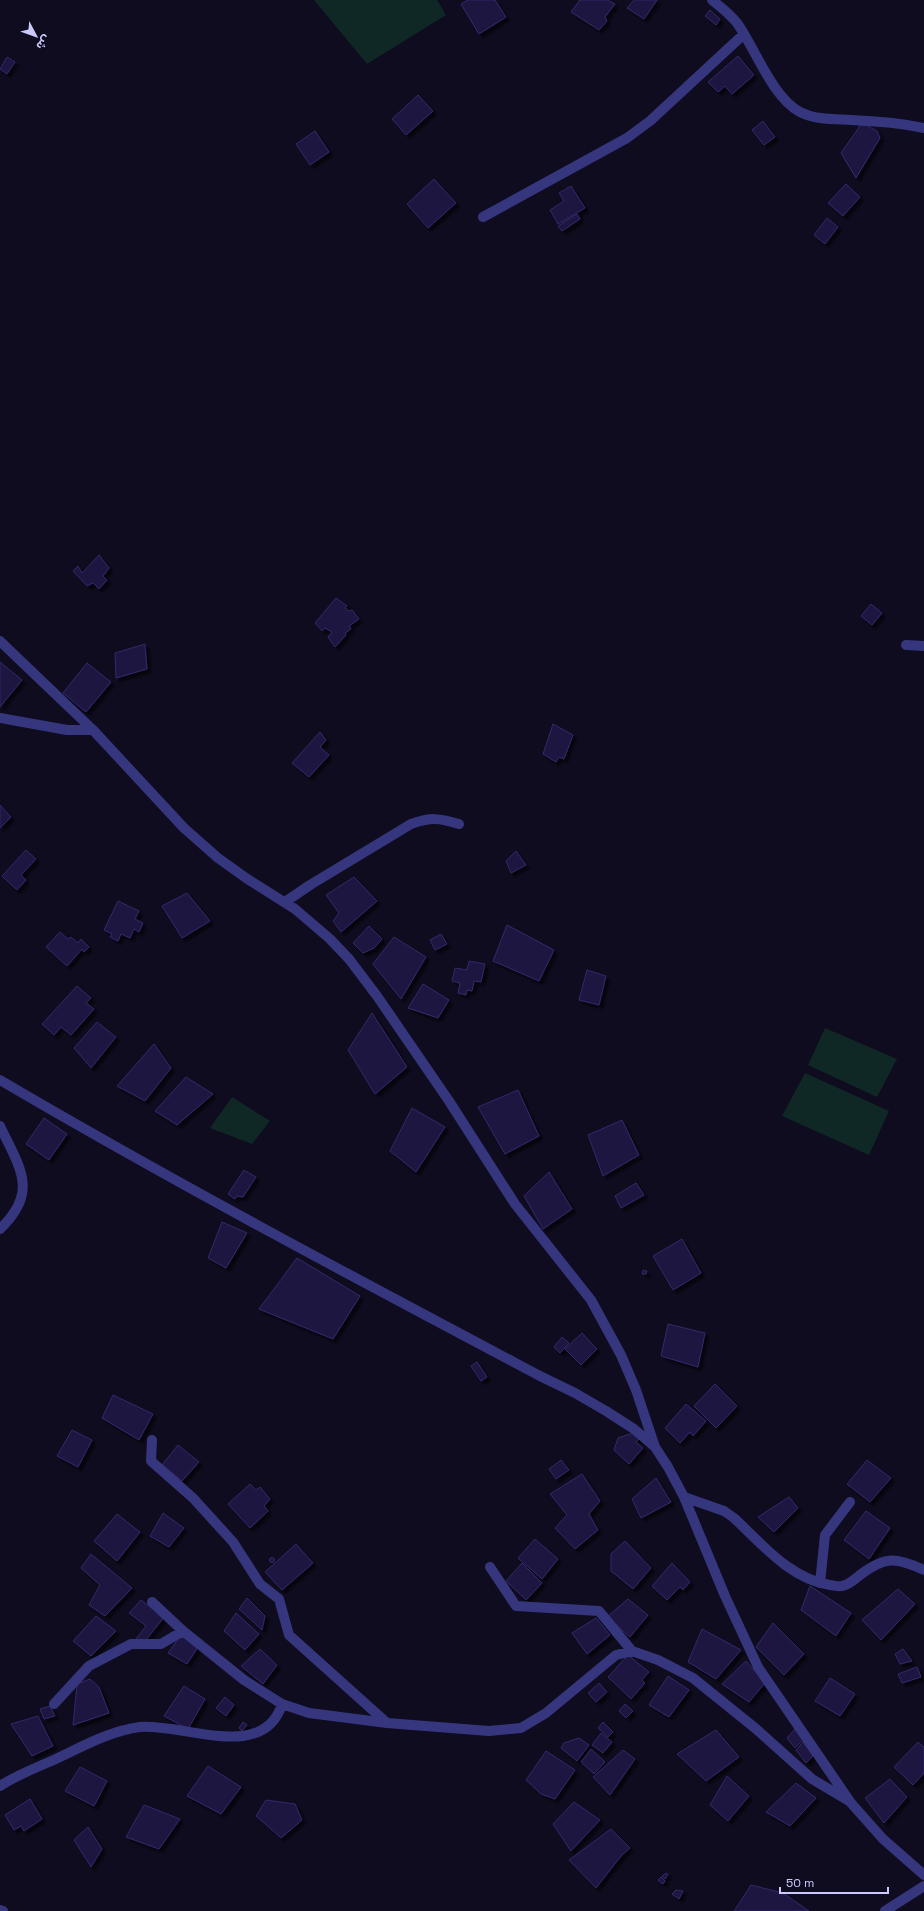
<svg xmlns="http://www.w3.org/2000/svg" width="924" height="1911" viewBox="0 0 924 1911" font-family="'Space Grotesk','Noto Sans Arabic',sans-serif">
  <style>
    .green { fill: #0f2826 }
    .building { fill: #1e173f; stroke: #33296c; filter: url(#shadow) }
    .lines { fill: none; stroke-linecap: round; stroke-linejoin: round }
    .minor { stroke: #36367e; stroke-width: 10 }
  </style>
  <defs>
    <filter id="shadow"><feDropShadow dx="3.5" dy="3.5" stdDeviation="1" flood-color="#0009"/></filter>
  </defs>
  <rect width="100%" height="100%" fill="#0e0c1e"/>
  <path class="green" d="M314 0H437L446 15 367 64Z
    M825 1028 897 1059 877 1097 808 1065Z
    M805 1073 889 1111 869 1155 782 1116Z
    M232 1097 270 1121 252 1144 210 1128Z"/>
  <path class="building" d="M468 0H495L506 17 479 34 461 4Z
    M580 0H607L615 4 605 17 607 21 599 30 571 12Z
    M634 0H657L644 19 627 8Z
    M710 10 720 19 716 25 705 16Z
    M738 56 754 75 732 94 725 86 718 92 708 82Z
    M7 57 15 62 7 74 0 69Z
    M418 95 433 111 406 135 392 119Z
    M763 121 775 137 764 145 752 130Z
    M862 123 877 131 880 138 856 178 841 153Z
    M315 131 329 152 310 165 296 144Z
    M434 179 456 203 428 228 407 204Z
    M846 184 860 197 843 216 828 203Z
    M571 186 585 208 558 224 550 210 564 201 559 193Z
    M577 214 580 219 562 231 558 226Z
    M827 218 838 227 825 244 814 235Z
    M99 555 109 568 103 576 107 580 99 589 93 583 87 586 73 571 78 566 82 573Z
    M336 598 347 606 345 608 349 611 352 610 359 619 349 626 351 629 345 633 346 635 335 647 328 637 332 632 325 628 322 631 315 623Z
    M871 604 882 613 872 625 861 616Z
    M145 644 147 669 116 678 115 653Z
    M0 662 22 680 0 707Z
    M87 663 111 682 86 712 63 693Z
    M553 724 573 735 564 759 559 757 556 762 543 754Z
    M320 732 326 740 320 747 329 755 309 777 292 763Z
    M0 805 11 817 0 828Z
    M26 850 36 859 21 875 26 880 17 890 2 876Z
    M516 851 526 865 511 873 506 861Z
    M354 877 377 901 341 932 333 921 339 913 326 895Z
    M187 893 210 921 182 938 162 906Z
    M118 901 139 911 135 919 143 923 139 932 134 929 130 938 121 934 118 941 110 937 112 934 104 930Z
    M507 925 554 950 539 981 493 961Z
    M369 926 382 939 374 948 363 953 353 943Z
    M60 932 68 939 71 937 78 943 81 939 89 947 84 952 82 949 67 966 46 947Z
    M441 934 447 944 435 950 430 940Z
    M394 937 426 957 401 999 373 964Z
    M469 961 485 964 481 982 474 981 472 991 467 990 466 995 458 993 460 983 452 981 455 968 467 970Z
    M587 970 606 976 599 1005 579 1000Z
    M423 984 449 1000 438 1018 408 1008Z
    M77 986 91 998 86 1003 94 1009 71 1035 61 1027 54 1035 42 1024Z
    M372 1013 407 1067 375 1094 348 1050Z
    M97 1022 116 1037 91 1068 74 1048Z
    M154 1044 171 1068 145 1101 117 1086Z
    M186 1077 213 1094 177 1125 155 1111Z
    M518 1090 539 1136 505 1154 478 1107Z
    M412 1108 445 1127 416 1172 390 1151Z
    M44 1118 67 1134 49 1160 26 1144Z
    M622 1120 639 1155 603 1176 588 1135Z
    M244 1170 256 1177 243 1197 237 1196 235 1199 228 1194Z
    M549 1172 572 1209 543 1229 524 1196Z
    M636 1183 644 1195 621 1208 615 1196Z
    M222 1222 247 1233 226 1268 208 1258Z
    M682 1239 701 1273 673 1290 653 1256Z
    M297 1258 360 1296 333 1339 259 1309Z
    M643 1270 647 1271 646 1274H642Z
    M668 1324 705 1333 698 1367 661 1356Z
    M582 1333 597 1349 581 1365 565 1349Z
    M562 1337 569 1343 560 1353 554 1347Z
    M477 1362 487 1377 481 1381 471 1366Z
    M715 1384 737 1406 716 1428 694 1406Z
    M113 1395 153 1414 139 1440 102 1418Z
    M686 1404 706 1421 693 1436 690 1432 680 1443 665 1428Z
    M72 1430 92 1440 78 1467 57 1456Z
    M633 1433 639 1439 636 1442 643 1448 629 1464 614 1450 618 1438Z
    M178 1445 199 1462 182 1481 162 1465Z
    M561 1460 569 1470 556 1479 549 1469Z
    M867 1460 891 1478 870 1502 847 1484Z
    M582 1474 600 1501 589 1514 598 1530 575 1549 555 1528 567 1515 550 1494Z
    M656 1478 671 1502 641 1518 632 1499Z
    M250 1484 256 1490 260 1487 270 1499 264 1506 268 1511 250 1528 228 1504Z
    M789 1497 798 1508 774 1532 758 1517Z
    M866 1511 890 1528 869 1559 844 1540Z
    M163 1513 184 1528 169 1547 150 1536Z
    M117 1514 140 1532 117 1561 94 1541Z
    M535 1539 558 1559 542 1579 518 1558Z
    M625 1541 651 1568 633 1589 611 1571V1554Z
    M296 1544 313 1563 282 1590 265 1572Z
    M91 1554 132 1588 105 1616 89 1605 100 1585 81 1568Z
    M269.5 1560a2.5 2.5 0 1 1 5 0a2.5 2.5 0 1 1-5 0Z
    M522 1563 542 1583 526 1600 506 1581Z
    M672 1563 690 1582 683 1590 680 1587 667 1600 652 1586Z
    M810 1586 851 1613 836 1636 801 1610Z
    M898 1589 915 1604 881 1640 862 1620Z
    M247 1598 265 1616 262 1630 239 1609Z
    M628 1599 648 1615 630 1637 607 1617Z
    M141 1600 158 1613 165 1616 145 1641 136 1639 146 1626 129 1613Z
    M236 1613 259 1634 245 1650 224 1631Z
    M96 1616 116 1631 91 1656 73 1641Z
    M596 1618 610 1635 587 1654 572 1633Z
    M773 1623 804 1654 784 1675 756 1647Z
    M702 1629 741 1650 716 1679 688 1662Z
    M181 1635 198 1647 187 1664 168 1653Z
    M260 1649 277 1665 263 1684 241 1666Z
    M903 1649 912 1661 900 1664 895 1654Z
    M628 1655 649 1672 642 1680 645 1683 631 1699 608 1677Z
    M746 1661 765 1683 749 1702 722 1684Z
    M917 1667 921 1677 902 1683 898 1674Z
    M668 1676 689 1690 669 1717 649 1705Z
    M830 1678 855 1694 840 1716 815 1701Z
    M90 1679 99 1687 109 1713 73 1725 77 1684Z
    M599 1683 607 1692 596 1702 588 1693Z
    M184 1686 205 1699 188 1729 164 1716Z
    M225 1697 234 1705 226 1716 216 1708Z
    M625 1704 633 1711 626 1718 619 1711Z
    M50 1706 55 1716 44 1719 40 1709Z
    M38 1716 53 1746 32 1756 11 1724Z
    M243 1722 247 1725 242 1731 239 1728Z
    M603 1722 613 1732 608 1737 598 1728Z
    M796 1728 804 1739 795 1748 787 1738Z
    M716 1730 739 1757 706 1781 677 1754Z
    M601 1733 612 1742 603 1753 592 1745Z
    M579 1738 589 1745 577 1761 561 1748 564 1743Z
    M803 1742 813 1756 806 1763 796 1750Z
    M918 1742 924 1747V1773L913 1785 894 1767Z
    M591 1749 605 1762 594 1774 581 1762Z
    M623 1750 635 1759 610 1795 593 1777Z
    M546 1751 575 1770 555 1799 541 1794 526 1780Z
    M208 1766 241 1787 221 1814 187 1796Z
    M80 1767 107 1781 94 1806 65 1791Z
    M727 1776 749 1796 728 1821 710 1805Z
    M890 1779 907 1797 884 1823 865 1798Z
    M796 1783 816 1798 790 1826 766 1812Z
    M30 1799 42 1819 24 1831 21 1826 14 1830 5 1815Z
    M266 1800 295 1804 302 1820 281 1838 256 1816Z
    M574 1802 600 1820 571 1851 553 1824Z
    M144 1805 180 1819 159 1849 126 1837Z
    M88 1827 102 1849 91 1867 74 1840Z
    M611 1829 630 1848 621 1856 596 1888 569 1860Z
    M666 1873 668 1874 665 1879 662 1876Z
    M661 1877 665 1881 663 1884 658 1880Z
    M751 1885 783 1893 809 1911H734Z
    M676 1890 683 1891 679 1899 672 1894Z"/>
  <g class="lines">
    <path class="minor" d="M712 0C721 7 730 14 737 23 755 48 772 97 800 112 816 120 834 119 851 120 875 121 900 123 924 128
      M483 217 627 138 650 121 744 34
      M0 641 93 730 184 828 218 858 246 878 295 909 330 939 349 959 377 996 449 1101 515 1204 591 1300 621 1355 636 1390 655 1447
      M906 645 924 646
      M0 718 67 730H93
      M285 902 310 885 411 824C431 817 439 818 459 824
      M0 1080C177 1184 359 1280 540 1376L575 1393 606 1411 634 1429 655 1447 668 1467 684 1497 725 1596 758 1667 851 1803 883 1839 924 1875
      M0 1126C19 1167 40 1191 0 1229
      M152 1440 151 1461 193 1498 233 1542 260 1584 279 1599 289 1635 387 1723
      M684 1497 724 1511 734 1518C761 1543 790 1579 830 1585 833 1585 838 1587 842 1586 849 1585 855 1579 860 1575 885 1556 896 1557 924 1570
      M490 1567 516 1606 599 1611 632 1651
      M820 1583 825 1535 850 1502
      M152 1602 183 1631 244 1680 282 1704 309 1713 387 1723 489 1731 521 1728 546 1713 616 1655 632 1651 658 1660 693 1678 755 1728 812 1779 849 1801
      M54 1704 89 1666 131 1644H161L183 1631
      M0 1786C15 1776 33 1769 49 1762 78 1749 108 1731 140 1727 183 1723 264 1763 282 1704
      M0 1910 3 1911
      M885 1911 924 1886"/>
  </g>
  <g transform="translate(36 36) rotate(131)" stroke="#0e0c1e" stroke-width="3" paint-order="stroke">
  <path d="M0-3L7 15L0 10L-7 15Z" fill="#ccc9ff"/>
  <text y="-6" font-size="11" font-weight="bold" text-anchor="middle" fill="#ccc9ff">ش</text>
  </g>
  <path d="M780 1887v6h108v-6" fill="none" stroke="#ccc9ff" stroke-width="2"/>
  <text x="786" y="1887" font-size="12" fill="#ccc9ff" stroke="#0e0c1e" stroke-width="3" paint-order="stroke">50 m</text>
</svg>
